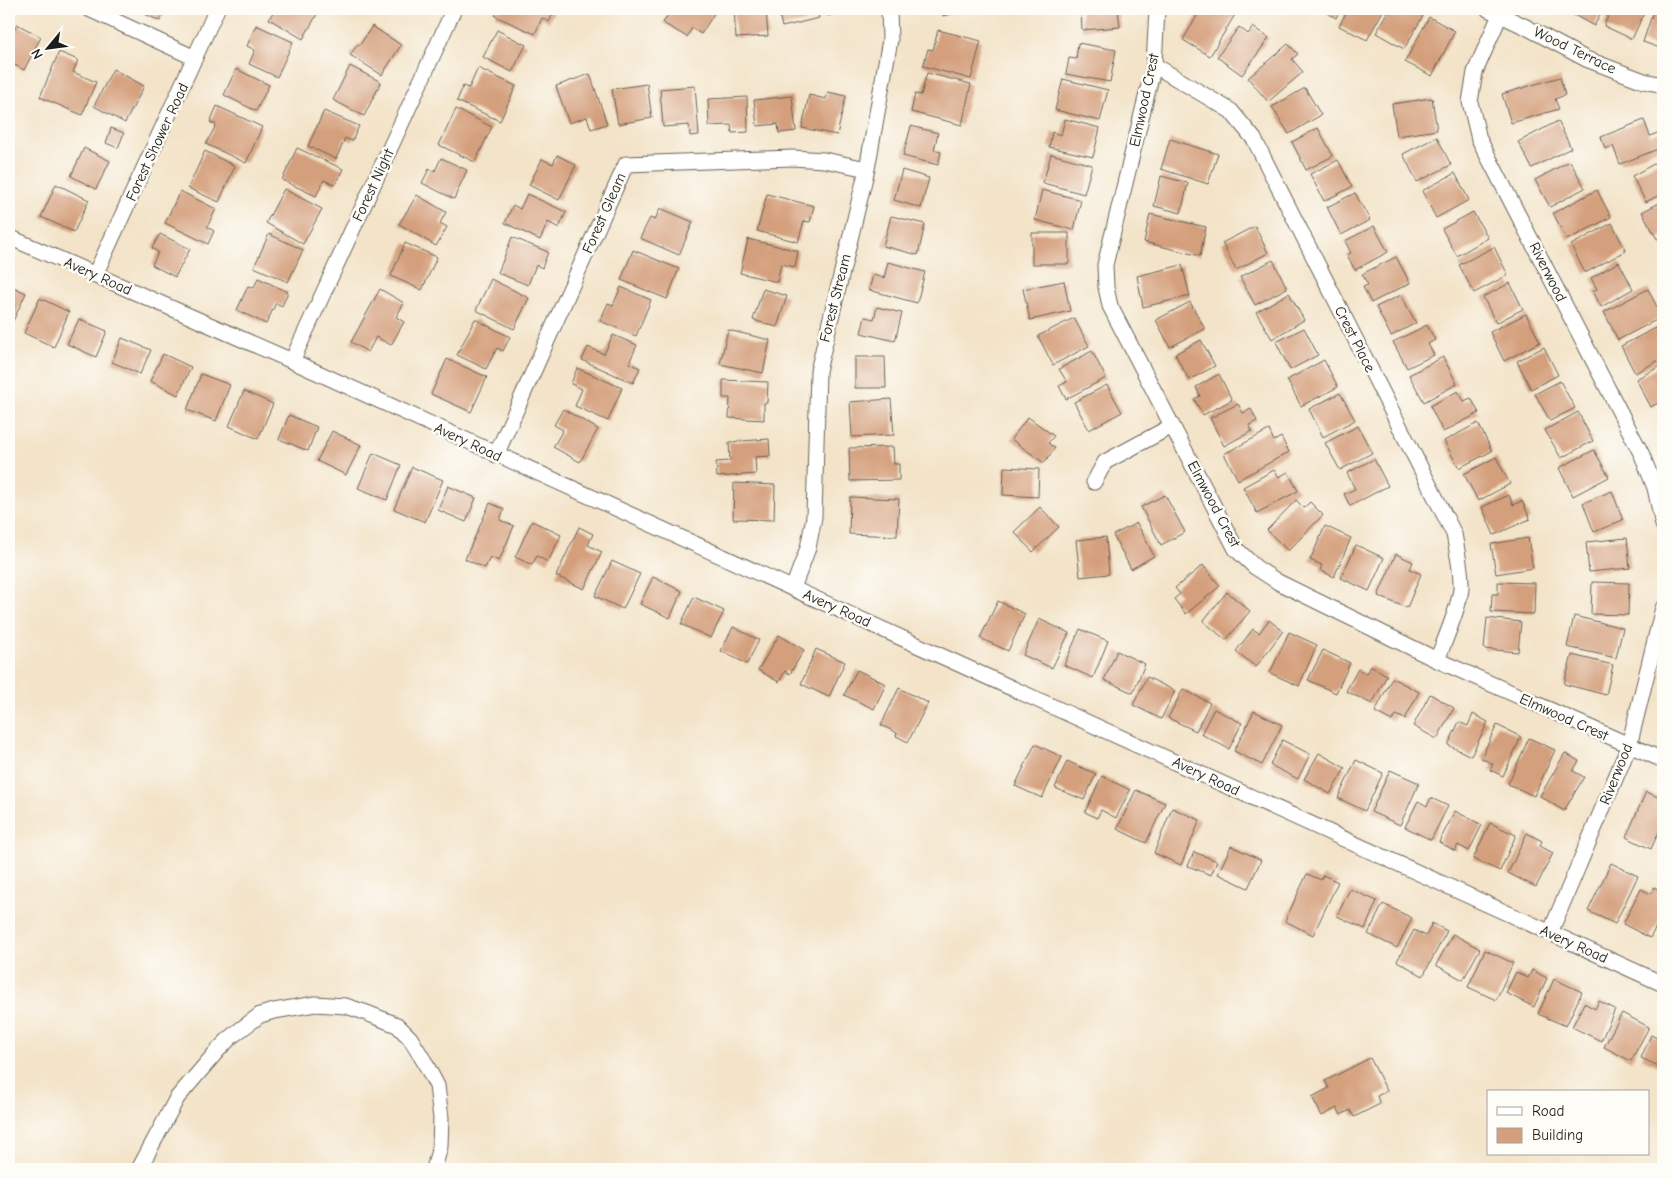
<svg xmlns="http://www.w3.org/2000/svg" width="1672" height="1178" viewBox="0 0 1672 1178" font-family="'Comic Neue',sans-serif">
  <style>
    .building { fill: #d49f7c }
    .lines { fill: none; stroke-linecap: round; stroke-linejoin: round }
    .minor-casing { stroke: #676258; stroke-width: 17 }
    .minor { stroke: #fff; stroke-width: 15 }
    .labels { text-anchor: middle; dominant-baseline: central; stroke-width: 5; stroke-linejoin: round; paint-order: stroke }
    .street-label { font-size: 15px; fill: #1c1c1c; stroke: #fdfcf7 }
  </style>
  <rect width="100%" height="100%" fill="#fdfcf7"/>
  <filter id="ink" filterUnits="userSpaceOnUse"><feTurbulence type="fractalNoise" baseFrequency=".02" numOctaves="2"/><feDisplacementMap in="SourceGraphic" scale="10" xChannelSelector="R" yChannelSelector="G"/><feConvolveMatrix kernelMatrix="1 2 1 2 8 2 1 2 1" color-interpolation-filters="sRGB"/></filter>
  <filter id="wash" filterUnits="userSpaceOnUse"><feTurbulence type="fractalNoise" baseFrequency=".0096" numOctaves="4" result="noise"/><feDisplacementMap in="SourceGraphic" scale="20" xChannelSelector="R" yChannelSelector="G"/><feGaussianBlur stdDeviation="1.12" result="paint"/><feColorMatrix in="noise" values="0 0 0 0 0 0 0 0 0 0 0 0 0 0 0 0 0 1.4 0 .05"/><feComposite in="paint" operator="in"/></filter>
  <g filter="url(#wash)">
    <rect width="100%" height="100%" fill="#f3e3c8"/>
    <g id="blocks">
      <path class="building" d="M148 9H166L160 21 145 14Z
        M275 9H320L303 39 269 19Z
        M498 9H555L549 22 542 18 535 34 495 16Z
        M672 9H717L701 34 692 28 687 37 663 23Z
        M734 9H766L768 36 736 38Z
        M778 9H817L819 18 782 27Z
        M826 9H849L828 16Z
        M941 9H966L943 16Z
        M1081 9H1118L1120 27 1082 30Z
        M1201 9H1229L1236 13 1210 56 1183 40Z
        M1320 9H1341L1336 18Z
        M1348 9H1384L1367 40 1339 26Z
        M1390 9H1410L1423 16 1404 49 1376 33Z
        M1568 9H1603L1594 26 1567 11Z
        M1611 9H1646L1632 39 1604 26Z
        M1654 9H1663V49L1643 42Z
        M1429 17 1455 31 1432 76 1405 62Z
        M17 24 41 37 24 70 9 62V40Z
        M256 25 293 42 277 77 249 64 255 50 247 46Z
        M372 26 401 45 382 75 350 55 358 44 360 45Z
        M1239 27 1248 34 1253 27 1269 38 1242 75 1217 57Z
        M497 30 526 45 512 72 483 57Z
        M938 30 981 41 971 79 923 66 928 49 933 50Z
        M1078 43 1116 50 1110 82 1066 74 1069 58 1076 59Z
        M1288 44 1298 54 1292 59 1303 72 1268 102 1248 78Z
        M59 52 78 60 73 72 96 82 82 115 40 97Z
        M350 66 381 82 364 116 333 100Z
        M478 68 516 86 500 121 457 101 463 86 469 88Z
        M113 69 144 86 125 123 94 106Z
        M236 69 269 85 256 111 224 95Z
        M927 73 971 84 962 125 911 112 915 94 921 95Z
        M590 74 607 124 591 129 587 117 569 123 556 86Z
        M1560 77 1565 95 1555 99 1559 109 1511 123 1502 94Z
        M1063 79 1108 90 1100 121 1055 110Z
        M647 84 652 118 618 124 612 89Z
        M695 86 699 135 690 136 689 125 663 127 660 89Z
        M1305 88 1321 115 1289 134 1272 107Z
        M828 92 846 96 837 135 802 128 809 95 826 99Z
        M792 96 796 131 779 133 778 124 757 126 754 100Z
        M747 97 748 132 732 133 731 125 709 126 708 99Z
        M1432 98 1437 130 1397 136 1392 104Z
        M217 106 262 127 246 163 206 144 216 125 210 122Z
        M456 109 492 127 475 162 439 145Z
        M324 111 359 126 352 141 345 138 336 159 308 146Z
        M1065 119 1100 128 1093 157 1049 147 1052 132 1061 135Z
        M1644 120 1650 136 1662 131 1663 147 1620 164 1613 146 1605 149 1601 137Z
        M1558 121 1571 148 1532 168 1518 142Z
        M911 126 938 133 934 150 941 152 938 165 903 156Z
        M111 128 124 133 118 148 106 143Z
        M1318 128 1333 156 1306 170 1292 142Z
        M1437 137 1451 165 1417 182 1403 154Z
        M1170 139 1218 154 1208 184 1161 169Z
        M84 148 110 161 96 189 71 176Z
        M297 148 343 169 335 185 324 180 316 196 282 180Z
        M205 151 235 166 219 202 188 188Z
        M1051 154 1092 165 1084 194 1043 183Z
        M557 155 576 165 559 200 529 185 542 159 553 164Z
        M441 158 467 170 454 199 422 183 429 169 435 171Z
        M1663 159V193L1646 202 1632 176Z
        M1338 160 1352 187 1324 201 1310 174Z
        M1570 161 1585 188 1550 207 1535 180Z
        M902 170 929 178 921 208 894 200Z
        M1455 173 1469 200 1436 218 1422 191Z
        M1161 176 1188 183 1181 213 1154 206Z
        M56 184 89 200 74 232 41 217Z
        M284 189 322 209 303 244 266 223Z
        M1042 190 1081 200 1074 230 1035 220Z
        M1597 190 1611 217 1567 240 1553 213Z
        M180 191 216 209 207 227 214 231 208 244 165 223Z
        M1355 193 1370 220 1341 235 1327 207Z
        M527 194 566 212 559 228 548 222 540 240 505 223 513 205 520 209Z
        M767 194 814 206 810 222 804 221 798 242 757 231Z
        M417 195 446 212 440 223 447 227 436 246 399 224Z
        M1663 201V236L1657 239 1642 212Z
        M660 208 693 222 679 255 640 238 650 218 655 220Z
        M1473 212 1488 238 1457 256 1442 229Z
        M1150 214 1206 227 1200 256 1144 242Z
        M891 216 925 224 918 255 883 246Z
        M1612 223 1626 251 1585 273 1571 245Z
        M1255 226 1268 253 1236 270 1222 243Z
        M1374 226 1388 252 1355 270 1347 255 1351 253 1345 241Z
        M1032 233H1069V264H1032Z
        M160 234 190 249 175 277 152 265 158 252 152 248Z
        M269 234 303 250 288 282 254 267Z
        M512 237 548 252 542 268 536 265 528 285 498 273Z
        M748 239 798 251 795 267 781 264 777 282 740 273Z
        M405 243 437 257 422 290 391 276Z
        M1494 247 1508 275 1474 293 1459 265Z
        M633 250 679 269 667 299 621 280Z
        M1396 257 1410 283 1371 303 1363 287 1368 285 1362 274Z
        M1273 260 1287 288 1255 305 1240 277Z
        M888 262 925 272 917 303 869 290 873 275 884 278Z
        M1619 262 1633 289 1601 307 1593 291 1597 289 1591 278Z
        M1182 265 1190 296 1143 307 1137 276Z
        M258 278 288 292 282 306 276 303 266 324 237 310 248 286 254 288Z
        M491 279 529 298 514 329 476 310Z
        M1064 281 1070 311 1030 320 1023 289Z
        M1510 283 1523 309 1496 323 1483 297Z
        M9 285 26 293 13 321 9 319Z
        M621 287 651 300 636 336 600 321 608 303 613 305Z
        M380 289 404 303 396 317 404 322 391 345 376 337 368 352 351 342Z
        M763 289 787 296 777 327 753 320Z
        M1648 289 1662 317 1618 340 1604 312Z
        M1289 293 1304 320 1272 339 1256 312Z
        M1401 295 1416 323 1391 336 1376 307Z
        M40 298 69 312 54 347 24 333Z
        M1190 302 1205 329 1170 347 1156 320Z
        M877 307 902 313 895 341 861 333 865 317 874 319Z
        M1526 314 1540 342 1504 361 1490 332Z
        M1074 318 1089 346 1053 365 1038 336Z
        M79 319 107 331 96 357 67 344Z
        M475 319 510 337 503 351 497 348 486 369 457 355Z
        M1663 324V358L1635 373 1621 346Z
        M1427 325 1435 340 1428 344 1434 355 1407 368 1393 342Z
        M1304 328 1318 355 1290 370 1276 342Z
        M728 330 770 340 763 373 720 364Z
        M613 335 637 345 629 363 640 368 633 383 582 360 588 347 604 354Z
        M122 338 151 350 140 374 112 362Z
        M1201 340 1215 366 1189 380 1175 354Z
        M1544 347 1558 375 1531 389 1517 361Z
        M1092 351 1106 378 1066 399 1059 386 1067 382 1059 369Z
        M163 354 191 367 178 395 150 381Z
        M855 357H885L886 388H855Z
        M1443 357 1457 384 1424 402 1409 375Z
        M447 359 487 377 471 412 431 394Z
        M1324 360 1338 387 1301 406 1287 380Z
        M1663 365V400L1651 407 1636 379Z
        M577 368 622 388 608 421 575 406 582 389 571 384Z
        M201 374 230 385 216 421 187 410Z
        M1219 374 1232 400 1203 415 1194 399 1200 396 1196 387Z
        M723 380 768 382 767 403H764V420L729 418 730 398H723Z
        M1560 381 1575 408 1550 421 1535 394Z
        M1107 385 1122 412 1089 430 1074 402Z
        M244 391 273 404 258 439 229 426Z
        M1458 391 1464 401 1471 398 1479 413 1443 432 1430 406Z
        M1340 393 1355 420 1323 437 1309 409Z
        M891 399 894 435 852 437 850 402Z
        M1238 404 1243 413 1251 409 1257 421 1249 425 1252 431 1224 446 1210 418Z
        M563 409 598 429 580 462 553 447 563 430 554 425Z
        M1578 412 1593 441 1561 458 1545 430Z
        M289 415 317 427 308 451 279 439Z
        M1028 417 1054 436 1048 443 1055 448 1044 463 1011 439Z
        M1478 423 1492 451 1459 468 1444 441Z
        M1358 426 1372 453 1340 470 1325 443Z
        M1269 430 1274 441 1281 437 1289 452 1238 480 1224 454Z
        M332 431 361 445 346 475 317 461Z
        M769 439 770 456 755 457 756 474 717 477 716 462 730 461 729 442Z
        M893 447 894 464H899V480L850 481 849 448Z
        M1594 450 1609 477 1573 496 1559 468Z
        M373 453 401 465 387 500 358 488Z
        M1496 457 1510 484 1478 501 1464 474Z
        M1374 459 1388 486 1350 506 1344 494 1355 489 1347 473Z
        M412 467 443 480 425 522 394 509Z
        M1004 467 1039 469 1038 497 1003 495Z
        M1274 470 1279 477 1288 472 1298 491 1257 513 1243 487Z
        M734 483 775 485 774 520 733 519Z
        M448 486 476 498 466 522 438 510Z
        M1612 491 1623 520 1594 532 1583 503Z
        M1165 495 1185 532 1161 545 1141 507Z
        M1509 495 1513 505 1522 501 1530 519 1494 535 1482 507Z
        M850 497 899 499 897 536 849 534Z
        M1296 500 1304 508 1310 502 1323 515 1288 551 1267 530Z
        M490 503 504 509 500 520 514 526 499 561 490 557 485 568 465 559Z
        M1040 507 1059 527 1033 552 1014 532Z
        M532 521 561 535 548 562 537 556 532 565 515 557Z
        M1137 523 1154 556 1131 569 1113 535Z
        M1325 526 1351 538 1334 577 1320 570 1322 565 1310 560Z
        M579 527 593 534 588 545 602 552 584 589 556 576Z
        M1106 537 1109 574 1080 577 1076 540Z
        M1528 538 1533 568 1496 574 1491 544Z
        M1627 538 1630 568 1589 572 1586 542Z
        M1356 545 1384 558 1369 591 1341 578Z
        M1396 554 1413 562 1410 569 1421 574 1407 608 1378 596Z
        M612 561 640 574 623 609 595 596Z
        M1203 565 1220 586 1186 614 1174 599 1180 594 1175 588Z
        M653 577 682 591 670 618 640 604Z
        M1498 582 1535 583 1534 614 1491 612 1492 594H1498Z
        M1592 582 1629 583 1628 615 1591 614Z
        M1227 592 1250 611 1226 640 1203 621Z
        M694 597 724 611 711 638 681 624Z
        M998 601 1025 614 1008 651 980 638Z
        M1574 616 1623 628 1616 658 1567 647Z
        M1487 618 1521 622 1518 652 1484 649Z
        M1039 619 1069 633 1052 668 1023 655Z
        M1269 620 1283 631 1256 667 1236 651 1253 629 1259 633Z
        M733 627 759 640 747 664 721 651Z
        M1080 629 1108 641 1093 678 1064 665Z
        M1289 632 1317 645 1299 686 1270 673Z
        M779 635 804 650 790 674 785 671 779 682 758 670Z
        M816 649 845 662 829 697 801 684Z
        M1323 650 1350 663 1336 693 1308 680Z
        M1117 651 1145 664 1133 693 1104 680Z
        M1572 655 1613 665 1606 695 1564 684Z
        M1370 666 1387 675 1372 704 1346 691 1358 669 1366 674Z
        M857 670 886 684 874 709 844 695Z
        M1147 677 1175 691 1161 719 1133 705Z
        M1392 678 1419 692 1405 719 1396 715 1392 721 1375 712Z
        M899 688 928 703 908 742 896 736 897 733 881 725Z
        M1183 689 1210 703 1196 731 1168 718Z
        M1430 694 1454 708 1437 739 1413 726Z
        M1214 709 1242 723 1229 749 1201 734Z
        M1254 711 1282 725 1262 765 1234 751Z
        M1473 714 1488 722 1471 756 1448 745 1459 722 1468 726Z
        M1497 725 1521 737 1503 776 1490 770 1493 764 1481 758Z
        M1529 738 1555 750 1534 796 1508 784Z
        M1282 740 1310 754 1298 779 1270 765Z
        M1035 744 1062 757 1042 798 1015 786Z
        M1319 753 1345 768 1330 794 1304 779Z
        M1565 753 1579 761 1573 771 1584 777 1564 811 1540 796Z
        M1356 760 1383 773 1365 811 1338 798Z
        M1067 761 1096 774 1084 800 1055 788Z
        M1390 770 1419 783 1400 825 1371 812Z
        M1102 776 1130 790 1116 818 1101 810 1097 818 1085 812Z
        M1136 790 1165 803 1146 843 1117 829Z
        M1646 792 1663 799V822L1651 849 1626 837Z
        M1431 798 1448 806 1431 840 1405 827 1418 801 1427 806Z
        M1172 808 1200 820 1181 865 1154 853Z
        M1455 811 1482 825 1469 851 1458 845 1455 851 1439 842Z
        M1490 823 1516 835 1500 871 1473 859Z
        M1527 833 1542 841 1540 846 1553 853 1536 887 1508 873Z
        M1231 846 1261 860 1248 888 1218 874Z
        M1194 852 1217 861 1211 875 1188 866Z
        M1611 863 1638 876 1615 924 1588 911Z
        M1307 874 1321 880 1323 875 1338 882 1313 935 1285 921Z
        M1654 887 1663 892V913L1650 938 1623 924 1641 889 1651 894Z
        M1350 889 1377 901 1365 929 1337 916Z
        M1383 904 1412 918 1397 948 1368 934Z
        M1432 923 1447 931 1423 976 1397 961 1414 930 1426 936Z
        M1453 934 1480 949 1463 980 1436 965Z
        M1485 950 1513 963 1496 1000 1468 987Z
        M1532 970 1547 978 1534 1007 1506 993 1516 972 1528 978Z
        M1554 979 1582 992 1566 1026 1538 1014Z
        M1599 1001 1615 1009 1601 1041 1572 1027 1584 1003 1595 1009Z
        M1622 1013 1649 1027 1631 1061 1604 1047Z
        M1651 1035 1663 1041V1068L1641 1058Z
        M1370 1058 1387 1091 1377 1096 1380 1104 1354 1117 1350 1110 1341 1115 1337 1108 1322 1116 1312 1097 1329 1088 1325 1081Z"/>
    </g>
  </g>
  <g filter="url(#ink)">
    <use href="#blocks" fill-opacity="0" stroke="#676258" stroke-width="1"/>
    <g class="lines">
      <defs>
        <path id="minor" d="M89 9 195 58
          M1157 9 1154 65 1105 265 1106 287 1110 306 1236 549 1255 567 1278 582 1437 660 1663 760
          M1488 9 1526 27 1586 59 1644 81 1663 85
          M1500 15 1475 72 1470 102 1479 139 1642 455 1655 488 1663 525
          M1154 65 1231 111 1254 139 1454 534C1457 552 1462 571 1461 589 1459 608 1444 642 1437 660
          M9 237 292 361 1663 984
          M95 275 217 9
          M292 361 454 9
          M496 455 626 164 793 158 824 160 867 169
          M1094 482 1105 462 1172 426
          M793 588 808 548 814 517 818 371 867 169 890 40 889 9
          M1550 933 1629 746 1663 608
          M139 1169 177 1098 218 1050 232 1036 260 1015 274 1011 315 1004 346 1006 364 1012 397 1025 410 1038 424 1061 437 1086 441 1118 440 1146 434 1169"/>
      </defs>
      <use href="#minor" class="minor-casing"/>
      <use href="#minor" class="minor"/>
    </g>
  </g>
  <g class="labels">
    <g class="street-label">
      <text transform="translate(1575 50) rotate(26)">Wood Terrace</text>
      <text transform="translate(1144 100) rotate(-78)">Elmwood Crest</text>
      <text transform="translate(157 142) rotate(-65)">Forest Shower Road</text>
      <text transform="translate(373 185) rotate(-65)">Forest Night</text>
      <text transform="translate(604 213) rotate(-66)">Forest Gleam</text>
      <text transform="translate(1548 272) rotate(63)">Riverwood</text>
      <text transform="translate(98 276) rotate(24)">Avery Road</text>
      <text transform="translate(835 298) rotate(-76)">Forest Stream</text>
      <text transform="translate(1355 339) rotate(63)">Crest Place</text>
      <text transform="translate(468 442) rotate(25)">Avery Road</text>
      <text transform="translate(1214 504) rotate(62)">Elmwood Crest</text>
      <text transform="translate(837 608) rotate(24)">Avery Road</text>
      <text transform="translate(1564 717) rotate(24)">Elmwood Crest</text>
      <text transform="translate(1616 774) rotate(-68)">Riverwood</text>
      <text transform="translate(1206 776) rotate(25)">Avery Road</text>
      <text transform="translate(1574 944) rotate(24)">Avery Road</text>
    </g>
  </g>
  <rect width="1672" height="1178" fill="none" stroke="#fdfcf7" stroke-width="30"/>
  <rect x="1487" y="1090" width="162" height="65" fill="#fdfcf7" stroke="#a3a29f"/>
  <rect x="1497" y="1107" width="25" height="8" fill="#ffffff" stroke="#a3a29f"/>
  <text x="1532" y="1116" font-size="15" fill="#1c1c1c">Road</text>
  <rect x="1497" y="1128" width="25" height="15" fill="#d49f7c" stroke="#a3a29f"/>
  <text x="1532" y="1140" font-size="15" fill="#1c1c1c">Building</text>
  <g transform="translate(48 48) rotate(241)" stroke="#fdfcf7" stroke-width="4" paint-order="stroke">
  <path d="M0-4L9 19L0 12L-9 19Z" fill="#1c1c1c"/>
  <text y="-8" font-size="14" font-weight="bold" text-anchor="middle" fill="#1c1c1c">N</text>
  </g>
</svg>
